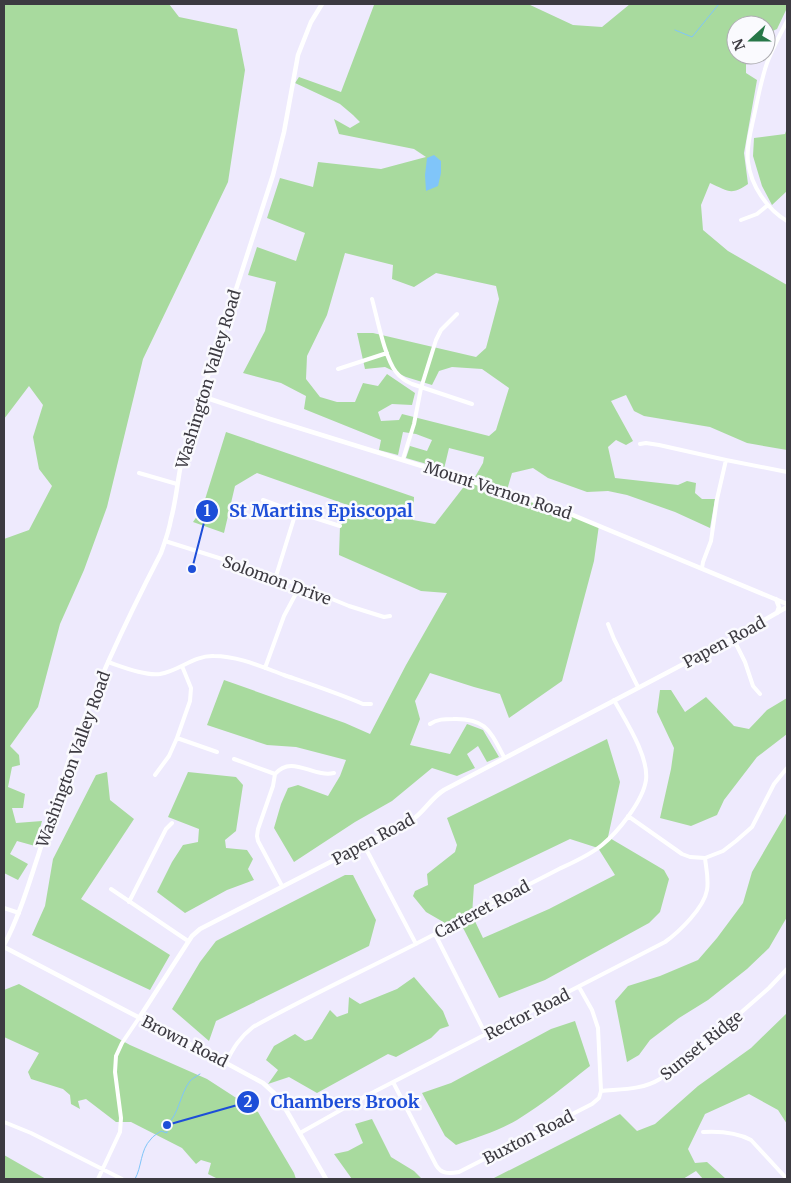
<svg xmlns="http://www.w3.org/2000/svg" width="791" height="1183" viewBox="0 0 791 1183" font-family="Merriweather,serif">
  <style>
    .green { fill: #a8da9e; fill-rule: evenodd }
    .water { fill: #80c5f9 }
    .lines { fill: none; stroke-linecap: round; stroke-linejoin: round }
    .stream { stroke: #80c5f9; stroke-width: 1 }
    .minor { stroke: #fff; stroke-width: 4 }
    .tertiary { stroke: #fff; stroke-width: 4.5 }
    .labels { text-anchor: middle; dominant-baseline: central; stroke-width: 5; stroke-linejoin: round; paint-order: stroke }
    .street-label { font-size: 16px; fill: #3c3a41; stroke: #fafafe }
    .leader { fill: none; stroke: #1d4ed8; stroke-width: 2 }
    .callout-dot { fill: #1d4ed8; stroke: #fafafe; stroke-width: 2 }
    .mark-label { font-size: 15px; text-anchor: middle; font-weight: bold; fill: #fff }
    .callout-label { font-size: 18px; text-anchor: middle; font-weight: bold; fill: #1d4ed8; stroke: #fafafe; stroke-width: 5; stroke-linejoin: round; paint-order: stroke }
  </style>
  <rect width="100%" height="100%" fill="#eeeafd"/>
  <path class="green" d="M4 4H169L179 17 237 29 245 70 228 182 143 359 107 507 84 570 60 624 38 707 10 746 19 755 20 765 12 767 8 787 25 794 23 808H12L16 823 42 821 35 846 17 841 10 854 28 864 18 880 4 873V539L29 530 52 486 39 469 33 437 43 405 29 386 4 419Z
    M373 4H528L573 25 602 27 630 4H787V8L777 29 766 34V25H736V55H746V73L757 80 744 153 748 184C731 196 728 191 710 183L701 205 703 230 728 251 787 285V450L747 443 710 427 644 416 634 411 626 395 611 401 633 441 626 445 616 440 608 447 615 478 678 485 687 481 696 483 695 493 702 499H715L710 528 675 512 627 495 608 491 587 492 548 478 533 468 512 473 507 490 475 477 483 463 484 457 449 448 444 469 406 458 410 446 427 451 432 440 416 434 403 432 398 455 379 450 381 440 304 409 306 396 281 383 243 373 265 331 276 282 248 275 257 247 296 261 305 233 267 218 280 178 313 187 318 162 381 169 426 157 414 149 339 134 334 119 350 128 360 122 353 115 340 104 295 83 299 77 341 92 374 5ZM345 253 393 265 392 279 414 287 436 273 496 286 499 299 486 348 476 357 373 333H357L365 369 385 367 406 377 432 385 439 371 452 367 482 369 509 388 496 430 489 436 402 414 399 420 381 421 378 412 392 404 412 405 415 393 387 374 378 386 363 383 355 402H337L320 397 306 379 307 356 327 315Z
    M787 128V191L772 205 762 186 753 156 754 138 785 134Z
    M226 432 414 497 413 520 435 524 469 480 551 506 599 525 594 561 562 681 509 718 500 694 474 687 430 673 415 701 420 719 410 745 450 754 467 724 483 730 499 757 487 762 478 746 467 754 475 768 457 776 432 768 392 801 355 822 294 862 274 828 281 804 288 788 298 785 328 796 340 776 346 760 296 747 267 745 207 725 224 680 345 723 370 734 406 665 447 593 421 591 339 555 340 526 356 508 257 473 235 486 224 533 193 522 202 509Z
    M660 690H671L685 712 706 697 734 726 749 729 767 710 787 698V734L757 757 724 800 717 815 691 826 660 818 671 769 674 748 657 712Z
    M607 739 620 782 608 837 664 870 669 879 660 912 649 923 545 980 499 998 460 922 445 923 426 912 413 896 415 891 428 885 427 874 455 852 457 845 447 818ZM570 839 598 848 615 875 549 909 483 938 472 915 474 885Z
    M107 772 110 800 134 819 81 899 170 955 150 990 32 935 45 906 53 859 96 775Z
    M188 772 236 777 243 785 236 831 225 840 226 848 247 850 253 859 248 869 254 880 227 890 185 913 157 892 172 862 183 845 198 842 199 829 168 817Z
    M787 812V917L769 948 747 969 708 1000 679 1018 650 1040 639 1055 627 1062 615 1001 628 986 660 976 698 960 717 938 743 903 752 872Z
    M345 875H353L376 920 369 946 216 1021 209 1041 172 1009 200 962 216 941Z
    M414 977 443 1011 449 1026 440 1029 431 1038 396 1057 388 1054 317 1093 289 1077 268 1084 278 1070 266 1060 274 1046 295 1034 305 1041 312 1039 330 1010 337 1017 348 1013 349 997 360 1004 397 989Z
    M19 984 130 1045 207 1079 258 1112 294 1173 296 1179H218L208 1174 211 1163 201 1160 196 1164 182 1148 131 1122H116L86 1099 78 1101 80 1109 71 1104 70 1095 63 1089 31 1079 28 1072 39 1053 4 1037V990Z
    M787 1013V1124L778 1110 749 1094 705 1114 688 1149 695 1163 707 1162 726 1179H703L696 1171 683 1179H492L620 1114 637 1131 655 1124 698 1086 751 1048Z
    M575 1021 590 1066C566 1085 543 1104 517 1120 498 1131 476 1138 456 1145L445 1136 422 1093 451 1083 551 1029Z
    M372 1119 391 1157 414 1171 422 1179H352L334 1154 348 1151 363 1143 355 1124Z
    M4 1155 46 1179H4Z"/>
  <path class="water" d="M434 155 441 161V173L438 186 426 191 425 175 427 158Z"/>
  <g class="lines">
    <path class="stream" d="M675 30 692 37 719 4
      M135 1179C142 1167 140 1150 151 1139 153 1136 157 1134 161 1131L167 1133V1125C179 1114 180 1094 190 1081 193 1078 197 1076 200 1074"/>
    <path class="minor" d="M787 21C780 35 772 49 767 63 761 80 758 98 754 116 751 130 746 147 748 162 751 186 767 209 787 221
      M741 220 757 214 768 205
      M372 299C377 317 385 359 396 372 400 377 405 381 412 384L472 404
      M338 369 387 353
      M640 444 646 443 659 445 726 460 787 472
      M403 459 414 424 421 388 436 340 441 330 457 314
      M139 473 177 484
      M263 500 296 512 340 526
      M165 541 276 576 349 606 384 617 390 616
      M702 568 703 562 711 541 717 499 726 460
      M276 576 296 512
      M608 624 614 639 638 687
      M733 638 745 662 753 686 760 694
      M108 662C123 667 145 676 160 674 179 671 194 655 214 656 238 656 262 667 284 675 310 684 337 693 363 704H371
      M265 668 284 616 300 586
      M430 724C437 719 445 719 453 719 486 718 490 731 504 757
      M177 738 217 752
      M234 759 275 774 273 786 258 829 257 836 258 841 282 886
      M275 774C292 754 313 778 334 773
      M155 775 169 756 177 738 190 701 191 688 182 666
      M628 816 682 854 690 857 705 858 723 851 736 841 752 827 774 784 787 768
      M364 845 416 944
      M111 889 188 941
      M129 902 166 829 172 823
      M4 908 19 913
      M435 934 486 1035
      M226 1063C233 1048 240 1037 253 1027 312 994 374 966 435 934 453 925 470 914 488 905 512 893 536 881 559 869 574 862 590 855 602 845 618 832 643 801 646 780 649 756 625 720 614 700
      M393 1082 436 1165C441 1174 449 1174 459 1172L592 1104 599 1098 601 1091 598 1028 592 1010 579 987
      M601 1091C621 1089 642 1090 660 1079L729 1023 769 988 787 969
      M4 1122 31 1133 122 1179
      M703 1132C720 1131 736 1132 751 1140L787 1179
      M300 1133 364 1097 665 942C679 932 704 908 707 890 709 879 706 868 705 858
      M98 1179 120 1132 121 1118 115 1072 116 1056 122 1043 139 1018"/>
    <path class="tertiary" d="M201 396 270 419 551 506 787 604
      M776 599 779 607 777 613
      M4 945C19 917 28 886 38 856 49 821 60 786 72 751 96 683 128 617 161 553 165 542 169 531 171 519 177 497 178 473 184 450L273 175 284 132 298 55 311 22 322 4
      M4 947 226 1063 263 1083 275 1094 285 1108 326 1179
      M139 1018 192 936 200 929 412 820C424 812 431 798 444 790L733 638 787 607"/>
  </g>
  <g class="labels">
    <g class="street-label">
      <text transform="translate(208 379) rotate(-73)">Washington Valley Road</text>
      <text transform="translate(498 490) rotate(18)">Mount Vernon Road</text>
      <text transform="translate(277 580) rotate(20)">Solomon Drive</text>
      <text transform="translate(724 642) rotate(-28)">Papen Road</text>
      <text transform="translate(73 759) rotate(-70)">Washington Valley Road</text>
      <text transform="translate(373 839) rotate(-28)">Papen Road</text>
      <text transform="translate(482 909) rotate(-28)">Carteret Road</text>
      <text transform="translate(527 1014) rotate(-27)">Rector Road</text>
      <text transform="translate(185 1041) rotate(27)">Brown Road</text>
      <text transform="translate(701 1045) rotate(-39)">Sunset Ridge</text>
      <text transform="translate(528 1137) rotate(-27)">Buxton Road</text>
    </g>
  </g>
  <path class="leader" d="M192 569L207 511M167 1125L248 1102"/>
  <g class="callout-dot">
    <circle cx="192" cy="569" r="5"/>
    <circle cx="167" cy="1125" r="5"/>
    <circle cx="207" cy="511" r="12"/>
    <circle cx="248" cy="1102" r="12"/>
  </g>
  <g class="mark-label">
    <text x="207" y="516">1</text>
    <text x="248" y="1107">2</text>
  </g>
  <g class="callout-label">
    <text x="321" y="517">St Martins Episcopal</text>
    <text x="345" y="1108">Chambers Brook</text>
  </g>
  <rect width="791" height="1183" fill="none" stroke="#3c3a41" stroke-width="10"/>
  <g transform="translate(751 40) rotate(249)"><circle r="24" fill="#fafafe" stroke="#aeadb2"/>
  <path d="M0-4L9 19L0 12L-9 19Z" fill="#277748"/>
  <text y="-8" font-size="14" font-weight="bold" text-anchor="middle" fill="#3c3a41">N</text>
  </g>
</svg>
